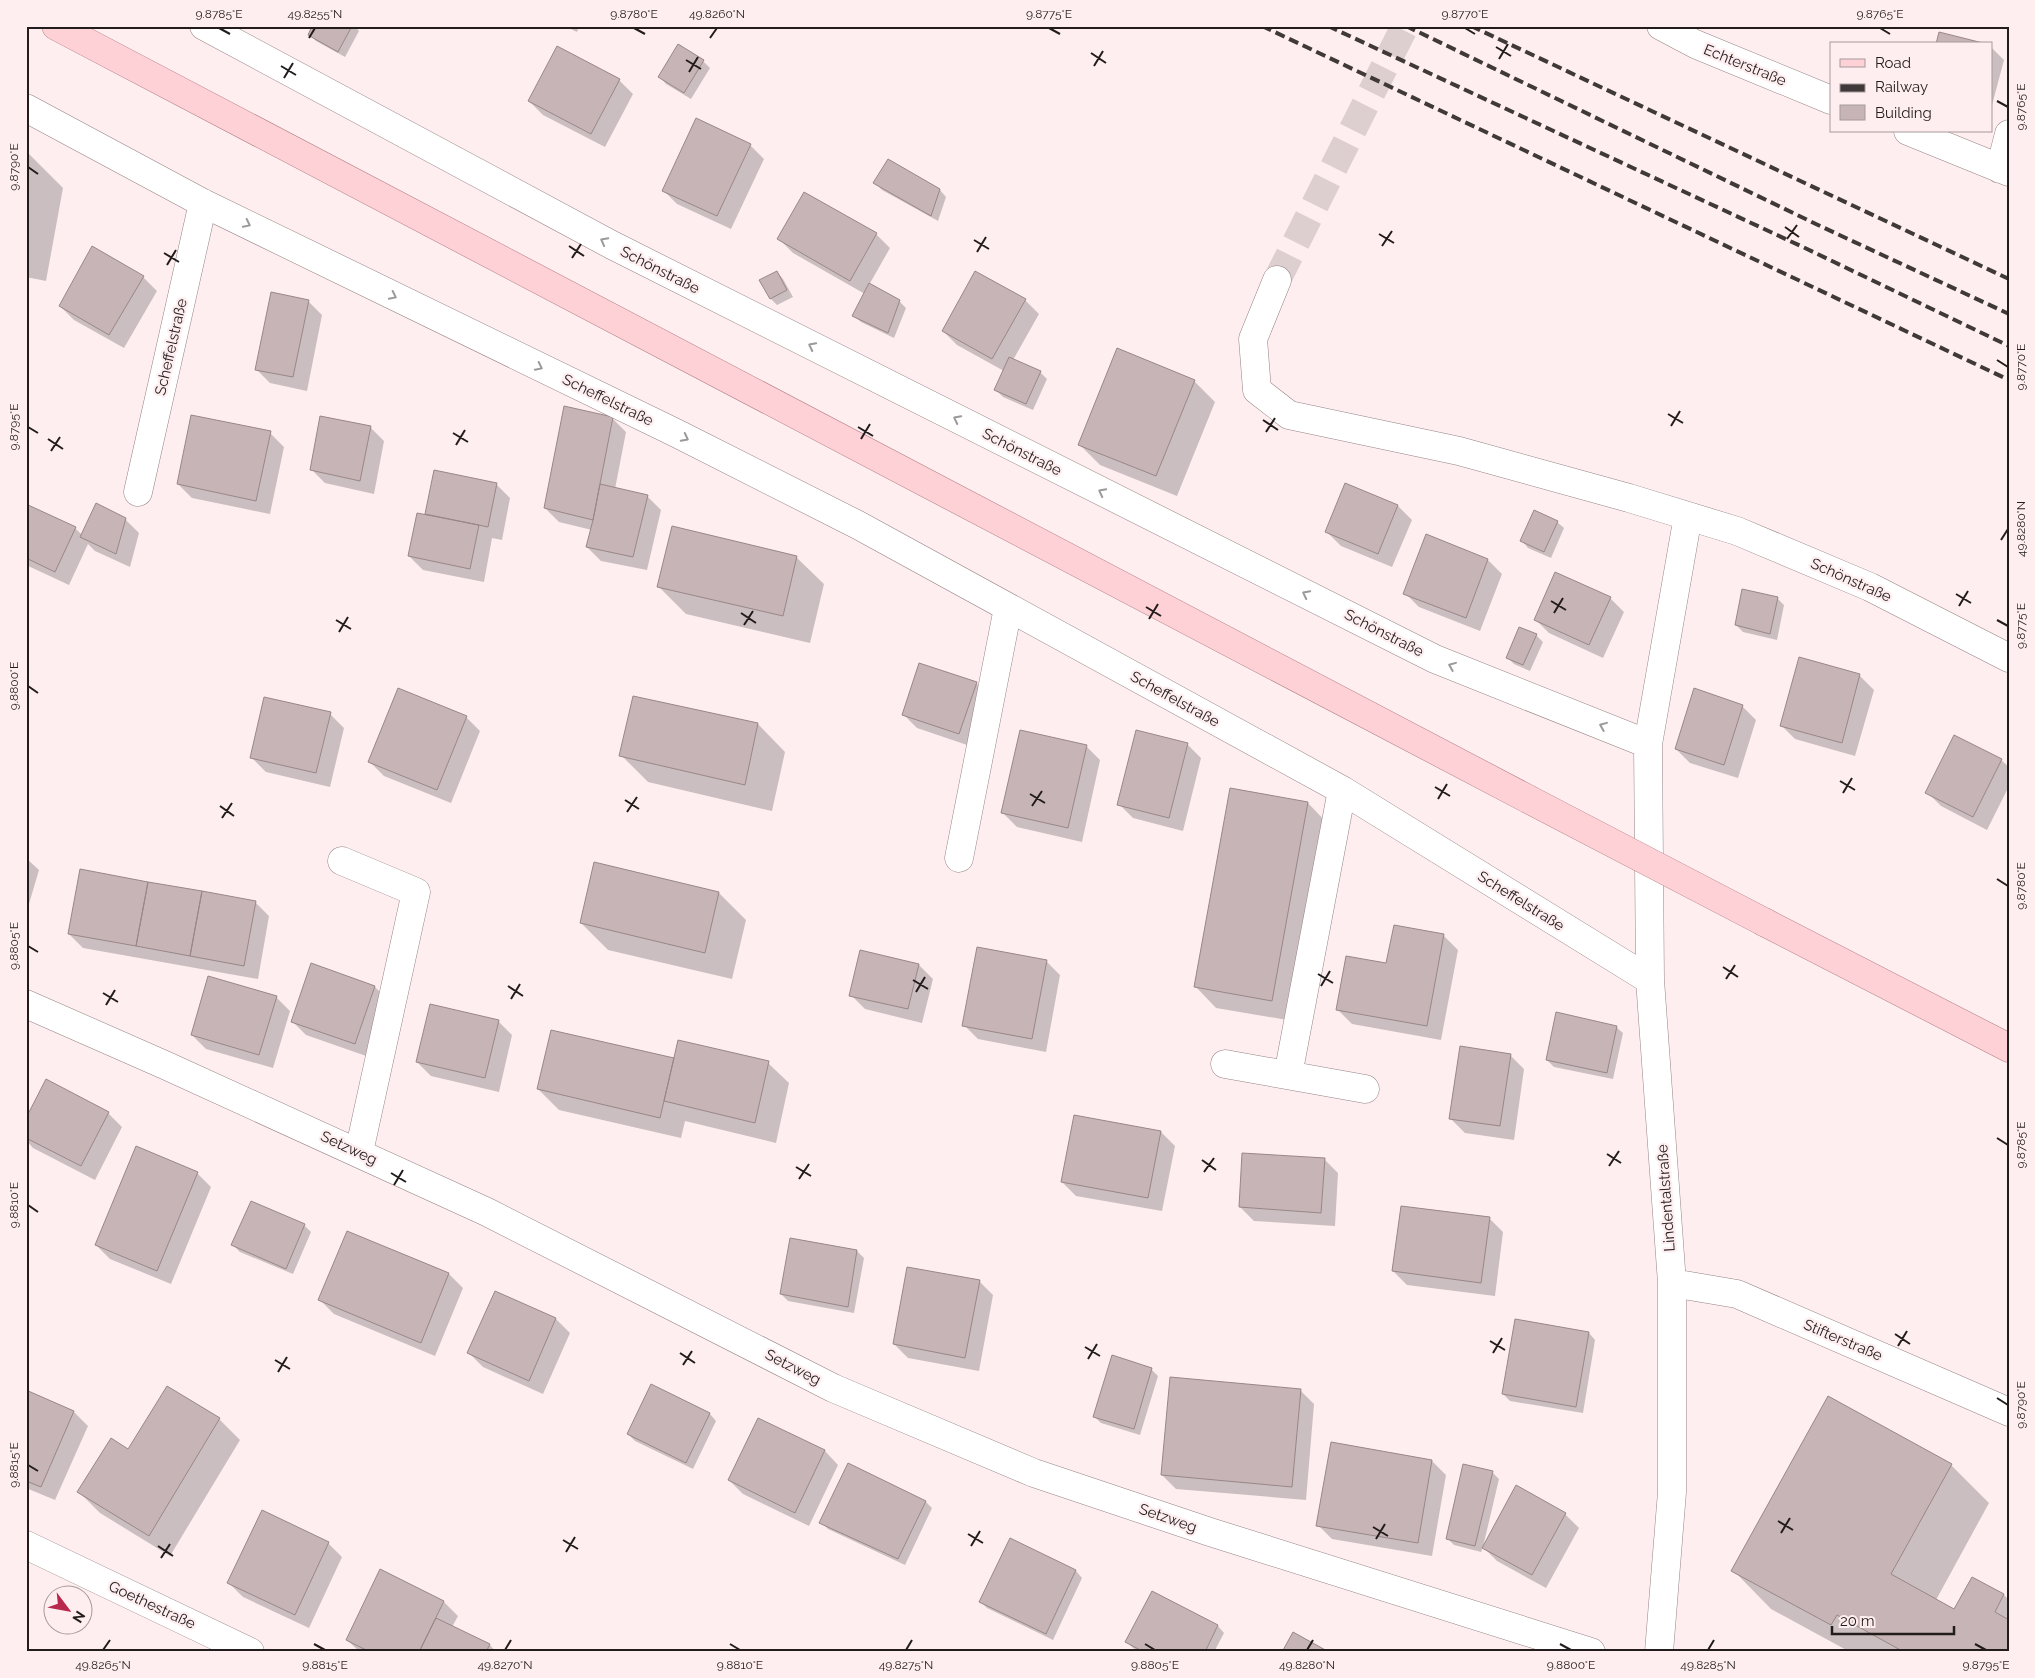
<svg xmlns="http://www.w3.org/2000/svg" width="2035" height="1678" viewBox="0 0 2035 1678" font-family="Raleway,sans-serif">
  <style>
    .shadow { fill: #0003 }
    .building { fill: #c7b4b6; stroke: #998788 }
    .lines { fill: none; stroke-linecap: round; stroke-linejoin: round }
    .minor-tunnel { stroke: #ddced0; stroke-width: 28; stroke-dasharray: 28 14; stroke-linecap: butt }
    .minor-casing { stroke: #968486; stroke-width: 29 }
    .major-casing { stroke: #b07e83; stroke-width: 29 }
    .minor { stroke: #fff; stroke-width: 28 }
    .major { stroke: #fed1d6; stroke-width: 28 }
    .rail { stroke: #403939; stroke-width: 4; stroke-dasharray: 10 5; stroke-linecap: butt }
    .major-bridge-casing { stroke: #b07e83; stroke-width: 29; stroke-linecap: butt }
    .major-bridge { stroke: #fed1d6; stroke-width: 28 }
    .oneway { stroke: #9c9999 }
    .ticks { fill: none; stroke: #221c1c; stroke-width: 2 }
    .labels { text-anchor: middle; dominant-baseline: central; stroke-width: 4.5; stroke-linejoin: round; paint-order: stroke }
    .street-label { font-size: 15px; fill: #221c1c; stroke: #feeef0 }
    .neatline { fill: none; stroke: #221c1c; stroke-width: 2 }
    .ticks-label { font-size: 12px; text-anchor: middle; fill: #221c1c }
  </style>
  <rect width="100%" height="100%" fill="#feeef0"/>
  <path class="shadow" d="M314 26H355L359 31 345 57 316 41 309 34Z
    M565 26H579L577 32Z
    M678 46 703 61 710 68 691 99 666 84 660 77Z
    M1991 47 2004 60 1991 109Z
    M619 80 633 94 605 147 543 115 529 101Z
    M750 145 764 159 731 229 677 204 663 190Z
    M26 151 63 188 46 281 26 277Z
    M875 183 940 190 946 197 938 221 882 190Z
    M876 234 890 248 869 285 899 301 906 308 894 338 861 322 854 316 865 294 793 253 779 239Z
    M777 272 783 279 793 297 777 305 771 299Z
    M143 277 157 291 124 348 74 320 60 306Z
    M1025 300 1039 314 1013 360 1040 372 1047 379 1033 410 1003 397 996 390 1004 371 957 345 943 331Z
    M308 301 322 315 307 391 270 383 256 369Z
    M1194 381 1215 402 1177 496 1100 465 1079 444Z
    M612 418 626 432 615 489 647 496 661 510 647 570 601 561 587 547 592 530 559 522 545 508Z
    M370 427 384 441 374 494 325 483 311 469Z
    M270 433 284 447 270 514 192 498 178 484Z
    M435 472 496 484 510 498 502 540 492 538 484 582 423 570 409 556 426 515Z
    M1346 485 1398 506 1412 520 1392 567 1341 546 1327 532Z
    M26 505 75 528 82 535 125 519 139 533 130 567 95 551 88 544 69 585 26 565Z
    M1557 522 1564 528 1551 558 1528 548 1522 541Z
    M796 557 824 584 810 643 686 614 659 587Z
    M1488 560 1502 574 1480 631 1419 607 1405 593Z
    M1610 598 1624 612 1603 658 1549 633 1535 619Z
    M1777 598 1784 605 1777 640 1743 632 1736 625Z
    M1536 635 1543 642 1530 671 1514 664 1507 657Z
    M1800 659 1860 676 1874 690 1855 756 1795 739 1781 725Z
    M976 683 990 697 973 747 917 728 903 714Z
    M1742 706 1756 720 1738 778 1690 763 1676 749Z
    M330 714 344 728 330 787 266 772 252 758Z
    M466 717 480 731 451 803 384 776 370 762Z
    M758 724 785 752 772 811 648 782 621 755Z
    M1187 744 1201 758 1183 831 1133 818 1119 804Z
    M1086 746 1100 760 1082 842 1017 827 1003 813Z
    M2001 760 2009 767V786L1987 830 1941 806 1927 792Z
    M1308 803 1328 824 1293 1021 1216 1008 1196 987Z
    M26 858 39 870 26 914Z
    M595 864 719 893 746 920 732 979 608 950 581 923Z
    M255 902 269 916 258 979 83 948 69 934Z
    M1395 926 1444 936 1458 950 1441 1040 1352 1024 1338 1010 1387 965Z
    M1046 961 1060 975 1046 1052 978 1039 964 1025Z
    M919 965 933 979 922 1023 865 1009 851 995Z
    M375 987 389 1001 369 1057 306 1035 292 1021Z
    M276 997 290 1011 273 1068 206 1049 192 1035Z
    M498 1021 512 1035 499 1092 431 1076 417 1062Z
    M1616 1027 1623 1033 1613 1079 1554 1067 1547 1060Z
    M1510 1055 1524 1069 1514 1140 1465 1133 1451 1119Z
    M675 1060 768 1063 789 1083 776 1143 685 1121 681 1138 559 1110 538 1089Z
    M47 1081 108 1113 122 1127 95 1180 33 1148 26 1140V1121Z
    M1161 1132 1175 1146 1162 1211 1076 1196 1062 1182Z
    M1324 1159 1338 1173 1335 1226 1254 1221 1240 1207Z
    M197 1173 211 1187 171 1284 110 1259 96 1245Z
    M1489 1218 1503 1232 1495 1296 1407 1285 1393 1271Z
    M304 1225 311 1232 293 1274 240 1252 233 1245Z
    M348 1232 449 1274 463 1288 435 1356 334 1314 320 1300Z
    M791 1240 857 1251 864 1258 854 1313 788 1301 781 1294Z
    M979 1281 993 1295 979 1371 908 1358 894 1344Z
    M496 1292 556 1319 570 1333 543 1394 483 1367 469 1353Z
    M1589 1333 1595 1340 1583 1413 1510 1401 1503 1394Z
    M1151 1369 1158 1376 1140 1435 1101 1423 1095 1417Z
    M651 1386 710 1414 716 1421 693 1469 635 1441 628 1434Z
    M1300 1390 1314 1404 1306 1500 1176 1489 1162 1475Z
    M26 1391 74 1412 88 1426 55 1500 26 1488Z
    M219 1419 240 1440 170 1556 100 1513 79 1492 129 1451Z
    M759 1420 825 1451 838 1465 809 1526 743 1494 729 1480Z
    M1432 1461 1446 1475 1432 1556 1332 1539 1318 1525Z
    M1951 1465 1989 1503 1936 1600 1955 1611 1973 1578 2004 1595 2009 1600V1652H1850L1771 1609 1733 1570Z
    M1492 1472 1499 1479 1483 1547 1565 1514 1579 1528 1546 1588 1497 1561 1483 1547 1481 1552 1454 1545 1447 1538Z
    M926 1502 932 1508 905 1565 828 1529 821 1522Z
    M328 1543 342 1557 309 1628 243 1597 229 1583Z
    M1076 1571 1082 1578 1053 1640 987 1608 980 1601Z
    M1152 1592 1218 1626 1224 1633 1214 1652H1140L1133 1648 1127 1642Z
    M444 1602 458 1616 452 1627 490 1645 496 1652H360L347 1640Z"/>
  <path class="building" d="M312 26H352L338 52 308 35Z
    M1939 32 1987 44H1936Z
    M678 44 704 60 684 93 658 77Z
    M557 46 620 79 591 134 528 101Z
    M696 118 751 144 717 216 662 191Z
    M888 159 940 189 931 216 873 183Z
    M804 192 877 233 850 281 777 239Z
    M92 246 144 276 109 335 59 306Z
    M777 271 787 290 770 299 759 280Z
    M975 271 1026 299 992 359 942 331Z
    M869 283 900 300 888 333 852 316Z
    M271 292 309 300 293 377 255 370Z
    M1117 348 1195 380 1156 476 1078 445Z
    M1009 357 1041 371 1026 404 994 390Z
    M564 406 613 417 593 520 544 508Z
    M191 415 271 431 256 501 177 484Z
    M320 416 371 426 360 481 310 470Z
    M434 470 497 483 488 527 425 514Z
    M1345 483 1398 505 1378 554 1325 532Z
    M600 484 648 495 633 557 586 547 593 520Z
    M96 503 126 518 116 554 80 537Z
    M26 504 76 527 55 572 26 558Z
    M1534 510 1558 521 1544 552 1520 541Z
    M417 513 479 525 470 569 408 556Z
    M672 526 797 556 783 616 657 587Z
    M1426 534 1488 559 1466 618 1403 594Z
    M1555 572 1611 597 1589 645 1534 620Z
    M1742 589 1778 597 1770 634 1735 625Z
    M1519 627 1537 634 1523 665 1506 658Z
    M1799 657 1860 674 1842 743 1780 726Z
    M919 663 977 682 959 734 902 715Z
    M398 688 467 716 437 790 368 762Z
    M1694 688 1743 705 1724 765 1675 749Z
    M633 696 758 723 745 785 619 756Z
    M264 697 331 712 316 773 250 758Z
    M1020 730 1087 745 1068 828 1001 813Z
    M1136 730 1188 743 1169 818 1117 805Z
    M1954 735 2002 759 1973 817 1925 793Z
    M1230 788 1308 802 1272 1001 1194 987Z
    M594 862 719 892 705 953 580 923Z
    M80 869 148 882 136 946 68 934Z
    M148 882 202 891 190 956 136 946Z
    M202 891 256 901 244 966 190 956Z
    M1394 925 1444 934 1427 1026 1336 1010 1346 956 1386 963Z
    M977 947 1047 960 1032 1039 962 1026Z
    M860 950 919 964 908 1009 849 996Z
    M311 963 375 986 355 1044 291 1022Z
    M208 976 277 996 259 1055 191 1035Z
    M430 1004 499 1020 485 1078 416 1062Z
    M1556 1012 1617 1026 1607 1073 1546 1060Z
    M551 1030 674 1058 660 1118 537 1089Z
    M678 1040 769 1061 755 1123 664 1101Z
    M1460 1046 1511 1054 1500 1126 1449 1119Z
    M46 1079 109 1112 81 1166 26 1138V1118Z
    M1074 1115 1161 1131 1148 1198 1061 1182Z
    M136 1146 198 1172 157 1271 95 1245Z
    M1242 1153 1325 1158 1321 1213 1239 1207Z
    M251 1201 305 1224 286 1269 231 1245Z
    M1401 1206 1490 1217 1481 1283 1392 1271Z
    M347 1231 449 1273 421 1343 318 1300Z
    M790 1238 857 1250 848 1307 780 1294Z
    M907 1267 980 1280 965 1358 893 1344Z
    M495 1291 556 1318 529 1381 467 1353Z
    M1515 1319 1589 1332 1576 1407 1502 1394Z
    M1112 1355 1152 1368 1134 1429 1093 1417Z
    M1170 1377 1301 1389 1292 1487 1161 1475Z
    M651 1384 710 1413 686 1463 627 1434Z
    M167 1386 220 1418 149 1536 77 1492 111 1438 128 1449Z
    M26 1390 74 1411 41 1487 26 1481Z
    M1828 1396 1952 1464 1891 1574 1954 1609 1972 1577 2004 1594 1995 1612 2009 1620V1652H1904L1837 1615 1831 1625 1731 1571Z
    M758 1418 825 1450 795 1513 728 1480Z
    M1331 1442 1432 1460 1418 1543 1316 1526Z
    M848 1463 926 1501 898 1559 819 1523Z
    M1463 1464 1493 1471 1475 1546 1446 1539Z
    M1516 1485 1566 1513 1532 1575 1482 1548Z
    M262 1510 329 1542 295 1615 227 1583Z
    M1010 1538 1076 1570 1046 1634 979 1602Z
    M380 1569 444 1601 419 1652H370L346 1640Z
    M1152 1591 1218 1625 1205 1652H1144L1125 1642Z
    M436 1618 490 1644 486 1652H419Z
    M1293 1632 1329 1652H1282Z"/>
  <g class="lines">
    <path class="minor-tunnel" d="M1277 280 1405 26"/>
    <defs>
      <path id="minor" d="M204 26 612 245 1435 659 1648 744
        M1661 26 1695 44 1831 100
        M26 108 203 203 676 433 858 525 1342 790 1650 980
        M1908 131 2009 172
        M2000 169 2009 134
        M1277 280 1253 339 1257 390 1289 415 1459 451 1629 498 1737 531 1870 587 2009 658
        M138 492 203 203
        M959 858 1008 608
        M342 861 416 892 359 1152
        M26 1004 167 1066 487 1212 833 1388 1034 1473 1210 1532 1591 1652
        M1225 1064 1365 1089
        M1288 1075 1342 790
        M1672 1283 1737 1294 2009 1412
        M26 1545 250 1652
        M1659 1652 1672 1492V1283L1650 980 1648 744 1688 516"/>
      <path id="major" d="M56 26 1528 799
        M1764 922 2009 1048"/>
    </defs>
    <use href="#minor" class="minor-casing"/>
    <use href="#major" class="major-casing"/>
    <use href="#minor" class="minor"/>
    <use href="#major" class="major"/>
    <path class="rail" d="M1262 26 2009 380
      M1328 26 1805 248 2009 346
      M1406 26 1818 225 2009 314
      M1471 26 2009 279"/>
    <defs>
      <path id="major-bridge" d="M1528 799 1764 922"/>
    </defs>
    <use href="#major-bridge" class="major-bridge-casing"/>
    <use href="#major-bridge" class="major-bridge"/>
  </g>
  <defs><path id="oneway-chevron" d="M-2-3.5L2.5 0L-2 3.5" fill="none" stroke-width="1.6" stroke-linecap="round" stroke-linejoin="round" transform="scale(1.25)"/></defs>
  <g class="oneway">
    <use href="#oneway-chevron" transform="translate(247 224) rotate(26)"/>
    <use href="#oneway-chevron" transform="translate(604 241) rotate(-152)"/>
    <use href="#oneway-chevron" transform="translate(393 296) rotate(26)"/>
    <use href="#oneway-chevron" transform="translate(812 346) rotate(-153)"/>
    <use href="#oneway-chevron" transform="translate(539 367) rotate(26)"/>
    <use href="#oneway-chevron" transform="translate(957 419) rotate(-153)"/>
    <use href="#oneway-chevron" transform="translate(685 438) rotate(27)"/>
    <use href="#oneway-chevron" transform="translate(1102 492) rotate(-153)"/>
    <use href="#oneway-chevron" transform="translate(1306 594) rotate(-153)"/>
    <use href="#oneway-chevron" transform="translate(1452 666) rotate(-158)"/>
    <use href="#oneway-chevron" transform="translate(1603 726) rotate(-158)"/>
  </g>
  <path class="ticks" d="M219 28 230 34M634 28 645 34M1049 28 1060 34M1465 28 1475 34M1880 28 1890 34M309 38 315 28M710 38 717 28M1496 47 1511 56M1091 53 1106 63M1499 59 1508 44M686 60 701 69M281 66 296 75M1094 66 1103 51M689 72 698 57M284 78 293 63M1997 101 2008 107M28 167 38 174M1785 227 1799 237M1379 234 1394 243M1787 239 1797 225M974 240 989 249M569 246 584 256M1382 246 1392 231M977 252 986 237M164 253 179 262M572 258 581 244M167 265 176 250M1997 360 2008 367M1668 414 1683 423M1263 420 1278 430M1671 426 1680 411M28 427 38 433M858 427 873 436M1266 432 1275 418M453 433 468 442M48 439 63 449M861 439 870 424M456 445 465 430M51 451 60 437M2001 540 2008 529M1956 594 1971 603M1551 601 1566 610M1959 606 1968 591M1146 607 1161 616M741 613 756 623M1554 613 1563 598M1149 619 1158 604M336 620 351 629M1997 620 2008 626M744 625 753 611M339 632 348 617M28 686 38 693M1840 781 1855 790M1435 787 1450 796M1843 793 1852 778M1030 794 1045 803M1438 799 1447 784M625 800 639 809M220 806 234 816M1032 806 1042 791M627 812 637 797M222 818 232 803M1997 879 2008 886M28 946 38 952M1723 967 1738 977M1318 974 1333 983M1726 979 1735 965M913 980 928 989M508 986 523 996M1321 986 1330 971M916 992 925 977M103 993 118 1002M511 999 520 984M106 1005 115 990M1997 1138 2008 1145M1607 1154 1621 1163M1202 1160 1216 1170M1609 1166 1619 1151M796 1167 811 1176M1204 1172 1214 1158M391 1173 406 1182M799 1179 809 1164M394 1185 403 1170M28 1205 38 1212M1895 1334 1910 1344M1490 1341 1505 1350M1898 1346 1907 1331M1085 1347 1100 1356M680 1353 695 1363M1493 1353 1502 1338M1088 1359 1097 1344M275 1360 290 1369M683 1365 692 1351M278 1372 287 1357M1997 1398 2008 1405M28 1465 38 1471M1778 1521 1793 1530M1373 1527 1388 1536M1781 1533 1790 1518M968 1534 983 1543M1376 1539 1385 1524M563 1540 578 1549M158 1546 173 1556M971 1546 980 1531M566 1552 575 1537M161 1558 170 1544M314 1644 325 1650M730 1644 740 1650M1145 1644 1155 1650M1560 1644 1571 1650M1975 1644 1986 1650M103 1650 110 1640M505 1650 511 1640M906 1650 912 1640M1307 1650 1313 1640M1708 1650 1714 1640"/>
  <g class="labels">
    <g class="street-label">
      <text transform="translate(1745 65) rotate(22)">Echterstraße</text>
      <text transform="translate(660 270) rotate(27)">Schönstraße</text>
      <text transform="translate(171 347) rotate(-77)">Scheffelstraße</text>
      <text transform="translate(608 400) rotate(26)">Scheffelstraße</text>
      <text transform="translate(1022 452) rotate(27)">Schönstraße</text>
      <text transform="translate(1851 580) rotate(24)">Schönstraße</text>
      <text transform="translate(1384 633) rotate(27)">Schönstraße</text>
      <text transform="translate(1175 699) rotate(29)">Scheffelstraße</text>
      <text transform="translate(1521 901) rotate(32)">Scheffelstraße</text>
      <text transform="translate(349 1148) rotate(25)">Setzweg</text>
      <text transform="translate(1666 1198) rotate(-94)">Lindentalstraße</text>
      <text transform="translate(1843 1340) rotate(23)">Stifterstraße</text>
      <text transform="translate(793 1367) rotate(27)">Setzweg</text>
      <text transform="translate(1168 1518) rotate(19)">Setzweg</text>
      <text transform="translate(152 1605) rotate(25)">Goethestraße</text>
    </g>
  </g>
  <rect width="2035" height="1678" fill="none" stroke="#feeef0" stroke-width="55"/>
  <rect x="1830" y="42" width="162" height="90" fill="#feeef0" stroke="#a69a9b"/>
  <rect x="1840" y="59" width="25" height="8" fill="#fed1d6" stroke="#a69a9b"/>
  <text x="1875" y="68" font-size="15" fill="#221c1c">Road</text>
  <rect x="1840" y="84" width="25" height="8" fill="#403939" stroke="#a69a9b"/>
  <text x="1875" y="92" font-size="15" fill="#221c1c">Railway</text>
  <rect x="1840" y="105" width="25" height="15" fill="#c7b4b6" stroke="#a69a9b"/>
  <text x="1875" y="118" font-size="15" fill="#221c1c">Building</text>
  <g transform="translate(68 1610) rotate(122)"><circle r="24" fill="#feeef0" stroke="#a69a9b"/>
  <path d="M0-4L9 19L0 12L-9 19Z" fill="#b8274c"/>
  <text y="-8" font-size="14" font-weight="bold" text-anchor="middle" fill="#221c1c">N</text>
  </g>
  <path d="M1832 1626v8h122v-8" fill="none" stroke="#221c1c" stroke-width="2.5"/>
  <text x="1840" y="1626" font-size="15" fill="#221c1c" stroke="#feeef0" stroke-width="4" paint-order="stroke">20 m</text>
  <rect x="28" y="28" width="1980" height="1622" class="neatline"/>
  <g class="ticks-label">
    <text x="219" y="18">9.8785°E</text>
    <text x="315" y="18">49.8255°N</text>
    <text x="634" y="18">9.8780°E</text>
    <text x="717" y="18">49.8260°N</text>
    <text x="1049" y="18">9.8775°E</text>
    <text x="1465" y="18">9.8770°E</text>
    <text x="1880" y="18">9.8765°E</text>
    <text transform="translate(2021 107) rotate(-90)" y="4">9.8765°E</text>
    <text transform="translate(14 167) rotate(-90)" y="4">9.8790°E</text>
    <text transform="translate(2021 367) rotate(-90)" y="4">9.8770°E</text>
    <text transform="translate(14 427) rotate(-90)" y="4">9.8795°E</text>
    <text transform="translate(2021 529) rotate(-90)" y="4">49.8280°N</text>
    <text transform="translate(2021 626) rotate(-90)" y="4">9.8775°E</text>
    <text transform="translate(14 686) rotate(-90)" y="4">9.8800°E</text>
    <text transform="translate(2021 886) rotate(-90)" y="4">9.8780°E</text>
    <text transform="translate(14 946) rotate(-90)" y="4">9.8805°E</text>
    <text transform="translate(2021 1145) rotate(-90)" y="4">9.8785°E</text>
    <text transform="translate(14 1205) rotate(-90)" y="4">9.8810°E</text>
    <text transform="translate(2021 1405) rotate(-90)" y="4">9.8790°E</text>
    <text transform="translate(14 1465) rotate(-90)" y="4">9.8815°E</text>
    <text x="103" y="1669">49.8265°N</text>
    <text x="325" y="1669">9.8815°E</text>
    <text x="505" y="1669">49.8270°N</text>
    <text x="740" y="1669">9.8810°E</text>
    <text x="906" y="1669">49.8275°N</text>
    <text x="1155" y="1669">9.8805°E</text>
    <text x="1307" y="1669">49.8280°N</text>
    <text x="1571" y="1669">9.8800°E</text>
    <text x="1708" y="1669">49.8285°N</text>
    <text x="1986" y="1669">9.8795°E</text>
  </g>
</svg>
